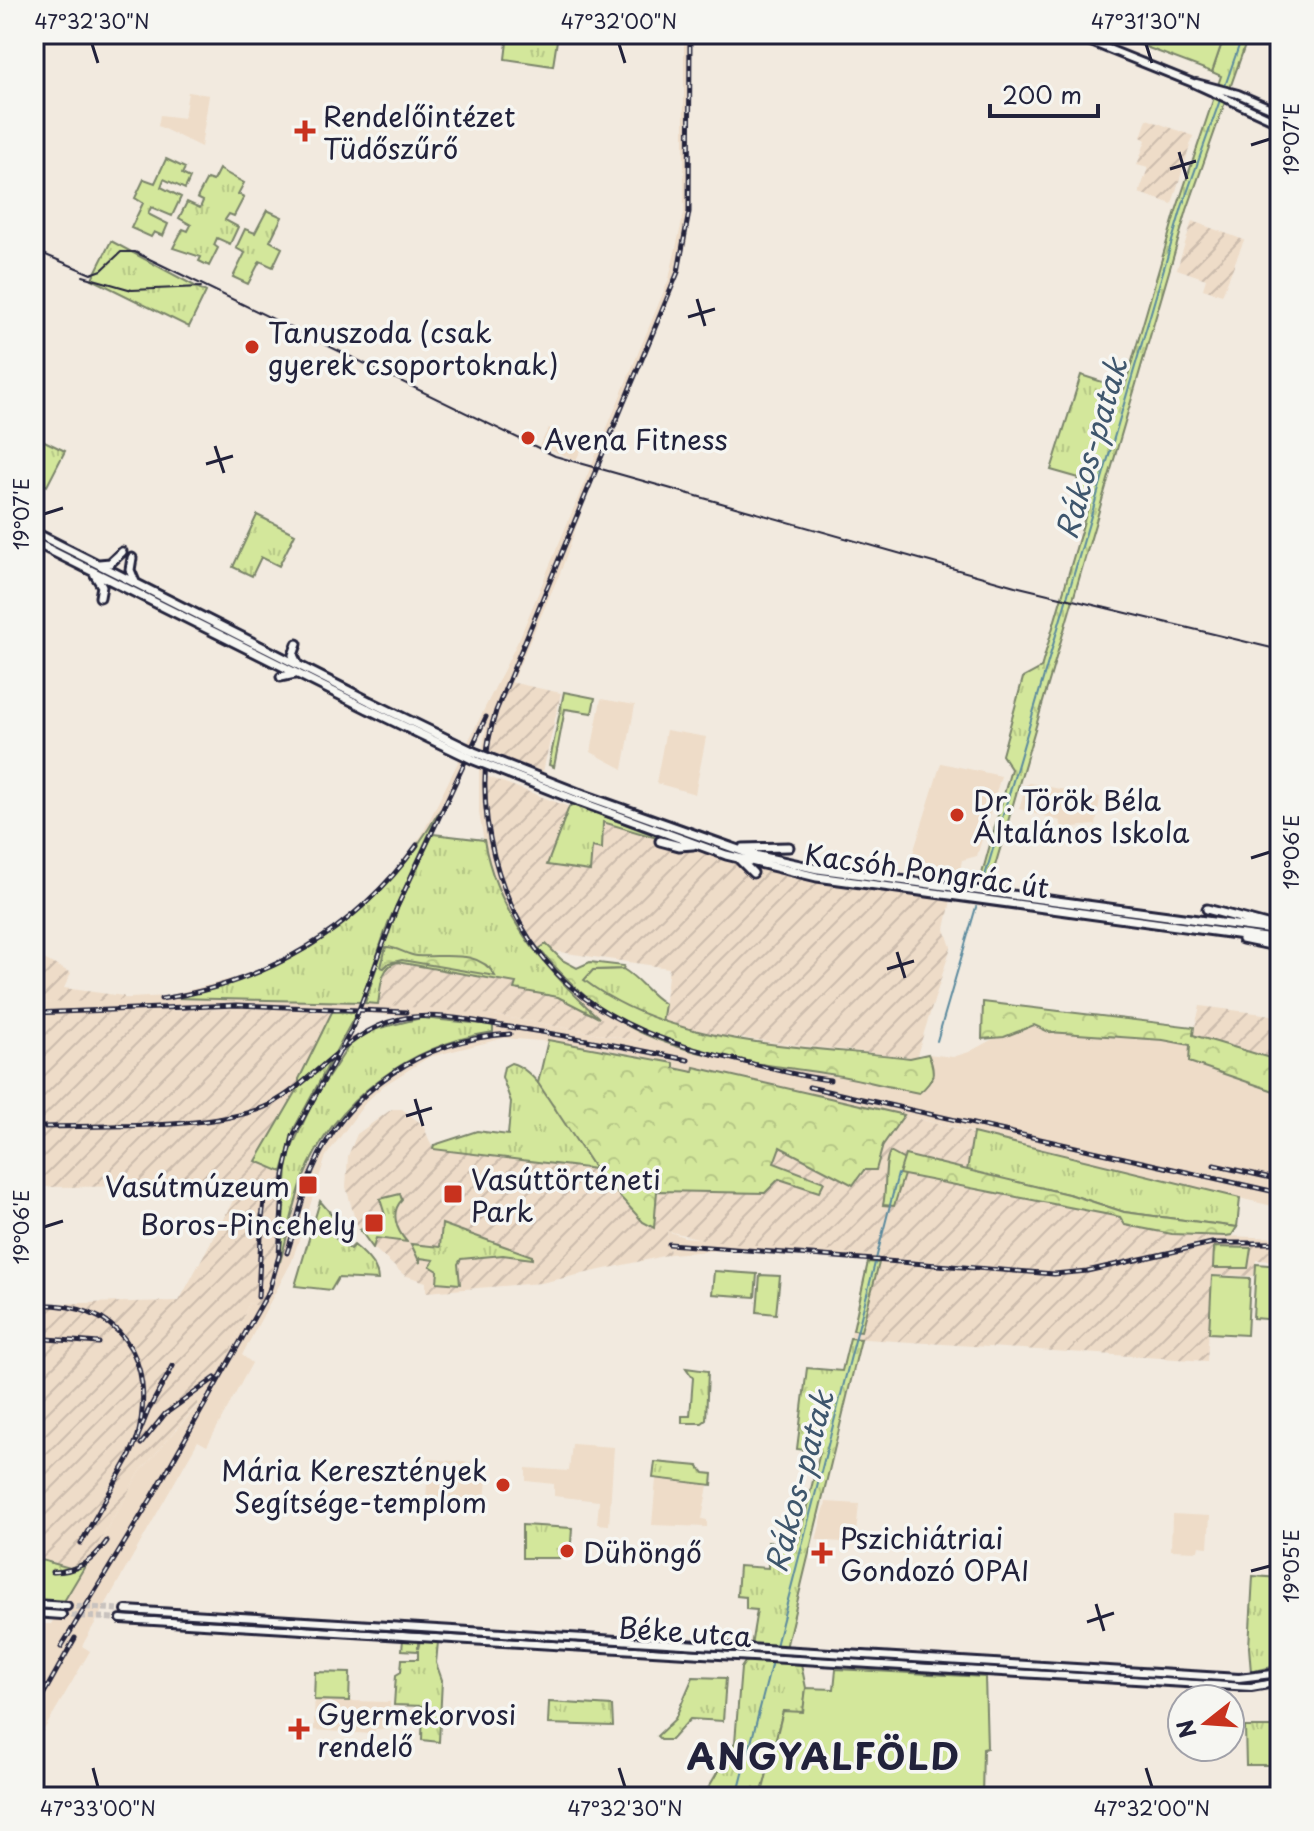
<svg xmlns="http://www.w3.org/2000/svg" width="1314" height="1831" viewBox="0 0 1314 1831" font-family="'Playpen Sans',sans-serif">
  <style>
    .built { fill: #eedcc8; fill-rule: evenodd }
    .industrial { fill: url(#industrial-furrows) }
    .grass { fill: url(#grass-tufts); stroke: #7a846b; stroke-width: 2 }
    .forest { fill: url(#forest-crowns); stroke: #7a846b; stroke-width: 2 }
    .pitch { fill: #d3e79b; stroke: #7a846b; stroke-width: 2 }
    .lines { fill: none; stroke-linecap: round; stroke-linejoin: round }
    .stream { stroke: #5b8a9e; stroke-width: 2 }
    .secondary-tunnel { stroke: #c8c2be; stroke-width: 6; stroke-dasharray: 6 3; stroke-linecap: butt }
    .secondary-casing { stroke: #22223b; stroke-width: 12 }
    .primary-casing { stroke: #22223b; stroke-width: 13 }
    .secondary { stroke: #f6f6f2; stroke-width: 6 }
    .primary { stroke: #f6f6f2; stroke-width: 7 }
    .tram { stroke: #22223b; stroke-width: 2 }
    .rail-casing { stroke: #22223b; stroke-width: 5 }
    .rail { stroke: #f6f6f2; stroke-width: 2; stroke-dasharray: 6; stroke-linecap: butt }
    .primary-bridge-casing { stroke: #22223b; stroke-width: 13; stroke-linecap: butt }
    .primary-bridge { stroke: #f6f6f2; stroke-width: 7 }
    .ticks { fill: none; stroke: #22223b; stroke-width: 3 }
    .poi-dot { fill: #c8321e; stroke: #f6f6f2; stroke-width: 3 }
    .labels { text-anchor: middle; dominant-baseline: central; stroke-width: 7; stroke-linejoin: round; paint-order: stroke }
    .poi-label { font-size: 28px; fill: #22223b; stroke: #f6f6f2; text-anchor: start }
    .street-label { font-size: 28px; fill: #22223b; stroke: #f6f6f2 }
    .water-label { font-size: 30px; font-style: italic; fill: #3e566d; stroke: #f6f6f2 }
    .district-label { font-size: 36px; font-weight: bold; letter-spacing: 2px; fill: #22223b; stroke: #f6f6f2 }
    .neatline { fill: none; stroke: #22223b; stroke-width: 3 }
    .ticks-label { font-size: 20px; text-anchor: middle; fill: #22223b }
  </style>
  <defs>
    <pattern id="industrial-furrows" width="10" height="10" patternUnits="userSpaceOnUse" patternTransform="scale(2)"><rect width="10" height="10" fill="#eedcc8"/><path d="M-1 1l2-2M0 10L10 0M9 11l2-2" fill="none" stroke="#ccbcad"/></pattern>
    <pattern id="grass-tufts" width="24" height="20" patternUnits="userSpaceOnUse" patternTransform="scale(2)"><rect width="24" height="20" fill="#d3e79b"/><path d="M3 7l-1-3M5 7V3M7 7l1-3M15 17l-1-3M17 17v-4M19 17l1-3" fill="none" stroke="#b5c686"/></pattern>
    <pattern id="forest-crowns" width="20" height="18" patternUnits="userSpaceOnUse" patternTransform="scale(2)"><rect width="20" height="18" fill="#d3e79b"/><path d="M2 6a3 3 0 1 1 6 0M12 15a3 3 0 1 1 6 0" fill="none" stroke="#b5c686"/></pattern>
  </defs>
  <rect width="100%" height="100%" fill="#f2eadf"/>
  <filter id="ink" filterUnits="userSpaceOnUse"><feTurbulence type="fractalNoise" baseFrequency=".0125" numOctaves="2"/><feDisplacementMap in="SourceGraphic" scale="16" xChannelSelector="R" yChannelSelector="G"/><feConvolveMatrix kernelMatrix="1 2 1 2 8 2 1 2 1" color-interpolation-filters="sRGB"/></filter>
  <g filter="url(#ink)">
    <path class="built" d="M684 34H688L687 241 677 281 593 478 562 568 495 720 486 776 488 813 493 847 506 889 568 982 631 1027 916 1058 928 1054 953 1057 969 1052 1024 1022 1194 1027 1193 1035 1280 1061V1208L896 1113 695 1067 693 1072 673 1067V1062L577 1044 504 1038 429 1057 383 1086 366 1102 326 1156 292 1261 242 1355 252 1363 207 1446 198 1441 82 1646 90 1651 34 1747V1624H51L140 1472 198 1405 192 1394 216 1373 230 1353 249 1303 259 1306 276 1253 281 1181 286 1149 302 1113 336 1056 339 1058 301 1123 288 1156 281 1255 304 1177 332 1130 353 1103 414 1055 440 1044 493 1032V1026L448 1019 402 1020 341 1047 355 1017 359 1018 350 1038 403 1016 289 1008 34 1014V1003L168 996 257 972 310 945 353 913 393 873 422 835 520 637 669 279 684 213ZM487 722 479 768V813L486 854 507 910 535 953 564 986 599 1018 644 1042 494 1015 423 1006 289 999 179 997 258 975 314 947 384 889 433 822 388 923 367 987 368 996 397 908Z
      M188 92 209 95 201 147 158 126 160 115 184 118Z
      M549 428 583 446 576 460 539 446Z
      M601 699 635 705 623 769 591 752Z
      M666 730 706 737 695 794 656 783Z
      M941 763 1001 776 977 856 962 860 960 870 910 863Z
      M1030 783 1100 797 1096 825 1062 828 1060 821 1019 809 1026 785Z
      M667 1231 684 1237 870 1255 868 1261 722 1250 670 1254Z
      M1226 1236 1280 1238V1246L1248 1244 1076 1274 1046 1275 882 1263 883 1257 1047 1271 1075 1269Z
      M572 1444 614 1447 609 1525 597 1524 599 1501 554 1496V1484L526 1481V1468L569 1471Z
      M429 1459 473 1463V1476L487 1478 484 1515 425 1511Z
      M656 1479 708 1485 702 1519 707 1520V1527L652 1525Z
      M826 1502 859 1504 855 1543 816 1540Z
      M1172 1514 1210 1516 1208 1547 1199 1546 1198 1551 1171 1550Z
      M315 1672 350 1673 349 1701 390 1702 389 1730 376 1729 372 1734 314 1730Z"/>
    <path class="industrial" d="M1147 119 1193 136 1172 204 1139 193 1148 168 1137 165 1146 140 1141 137Z
      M1192 221 1244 240 1222 295 1203 289 1206 279 1177 269Z
      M510 682 561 693 542 776 489 755 495 720Z
      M486 776 569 807 547 864 592 847 602 848 603 822 785 874 951 900 945 929 951 947 916 1058 696 1033 662 1023 669 968 539 949 520 920 499 871 488 813Z
      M34 954 71 973 64 988 123 996 126 1000 34 1003Z
      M397 962 539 987 651 1043 494 1015 378 1004 383 973 389 965Z
      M1200 1006 1280 1016V1061L1193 1035Z
      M289 1008 332 1012 299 1079V1087L256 1160 282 1172 276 1253 265 1293 258 1306 249 1303 230 1353 216 1373 192 1394 198 1404 140 1472 88 1561 70 1568 34 1558V1304L179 1301 241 1186 34 1187V1014Z
      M392 1109H402L423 1125 433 1149 595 1169 643 1222 653 1227 657 1191 765 1193 779 1179 820 1192 824 1182 774 1163 780 1146 864 1170H876L883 1145 904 1115 973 1133 967 1171 905 1156 900 1174 1120 1217 1125 1225 1172 1234 1226 1236 1075 1269 1047 1271 883 1257V1263L1046 1275 1076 1274 1212 1245 1248 1244 1280 1246V1261L1256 1260 1254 1276 1212 1275 1207 1361 850 1338 869 1255 711 1241 667 1231 670 1254 655 1258 541 1283 426 1292V1282L404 1275 368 1243 356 1223 346 1187 348 1156 357 1134Z"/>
    <path class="grass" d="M508 34H558L553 66 505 59Z
      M1225 34H1249L1187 210 990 883 980 881 1011 769 1002 755 1023 678 1041 668 1091 497 1075 491 1079 478 1051 470 1081 375 1124 389 1175 214 1221 76 1212 72Z
      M166 159 185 168 182 174 190 178 185 189 164 179 161 187 181 197 172 216 151 207 148 214 168 224 163 236 154 232 151 237 131 228 143 203 135 198 144 179 155 183Z
      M219 169 244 183 238 194 244 197 234 216 229 214 225 220 238 227 230 244 217 238 214 245 218 248 209 266 199 261 201 257 173 248 183 229 188 231 191 225 179 218 187 202 200 208 203 201 197 198 207 179 213 181Z
      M267 210 282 217 270 241 282 248 273 267 260 261 248 284 233 277 245 253 236 248 245 229 255 233Z
      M111 241 206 292 189 327 92 279Z
      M34 436 65 451 47 486 34 479Z
      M257 515 295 534 279 566 261 557 252 576 233 567Z
      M564 692 595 698 592 713 565 709 554 767 549 765Z
      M573 804 677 844 603 822 602 849 592 847 590 871 547 865 569 807Z
      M440 810 388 923 361 1002 173 998C293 974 378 917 440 810Z
      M433 834 484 840C497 915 545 969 599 1018L558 997 514 989 516 983 397 962C380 967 381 988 378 1004L365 1003 391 923Z
      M623 969C640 979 648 994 665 1004L662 1023 615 1004 583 980 593 970Z
      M332 1012H357L295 1127 282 1172 256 1161 299 1087V1079Z
      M421 1018 493 1025V1032C410 1045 334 1099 303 1179 293 1206 288 1235 280 1262L288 1156 314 1099 352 1041 376 1029Z
      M511 1063C540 1069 578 1143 595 1169L433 1149 434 1145 477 1131 508 1135 511 1102 502 1077 504 1067Z
      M973 1133 1240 1198 1237 1227 1124 1212 1072 1195 967 1171Z
      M890 1152 908 1162 894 1206 883 1205C887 1190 883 1163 890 1152Z
      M400 1194 402 1200C390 1212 396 1230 407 1242L376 1238 373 1248 360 1230 385 1215 380 1199Z
      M320 1201 341 1225 334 1237 350 1249 354 1245C364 1253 378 1267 378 1280L338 1278 331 1290 295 1286Z
      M442 1224 532 1256V1259L503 1255 461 1259 458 1264 460 1284 437 1282 438 1271 430 1266 434 1260 420 1258V1263L411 1244 440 1247Z
      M1214 1247 1251 1248 1248 1268H1213Z
      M868 1262 879 1263 861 1331 853 1330Z
      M850 1338 861 1339 786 1648 751 1646 757 1610 746 1609V1597L737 1596 739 1566 768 1568V1542L798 1543 820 1452 797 1449 807 1368 842 1371Z
      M686 1368 708 1371 706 1420 702 1423H682V1416H690L693 1378Z
      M655 1462 698 1466 704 1473 713 1474 712 1485 653 1478Z
      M522 1525 572 1528 570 1558H522Z
      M34 1558 70 1568 88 1561 63 1603 34 1599Z
      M1253 1576 1280 1578V1665L1251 1672 1249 1647Z
      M403 1640H418V1649L420 1640 438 1642 436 1663 442 1680 439 1742 422 1740 423 1706 394 1705 396 1675 401 1672 402 1659H418V1651L402 1650Z
      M768 1658 801 1664 806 1688 803 1713 783 1711 761 1797H703L735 1742 741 1668 745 1662Z
      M693 1677 726 1678 723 1721 690 1719 671 1740H661L657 1736 675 1719Z
      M549 1702 612 1706 613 1726 548 1724Z
      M1245 1727H1274V1733H1280V1758L1274 1759V1765H1246Z"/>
    <path class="forest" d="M546 944 562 960 577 968 590 962 624 966 623 969 593 970 584 980C673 1048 802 1045 910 1058L928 1054C936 1072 935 1080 919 1093 893 1088 867 1081 841 1076 772 1064 695 1061 632 1028 595 1009 566 980 539 949Z
      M386 947C398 947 405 955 417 956 442 958 480 948 495 976L402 960 389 963 384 968 381 967Z
      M983 1002 1194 1027 1193 1035 1280 1061V1093L1189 1062 1190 1045 1163 1040 1049 1032 1034 1025 1004 1037 982 1039Z
      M548 1040 674 1063V1068L693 1072 694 1067 904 1115 883 1145 876 1170H864L853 1185 780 1147 774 1163 824 1182 819 1192 779 1179 765 1193 657 1191 654 1228 643 1222 595 1169 538 1083Z
      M905 1155 1072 1195 1124 1212 1237 1227 1232 1235 1226 1236 1172 1234 1125 1225 1120 1217 899 1174Z"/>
    <path class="pitch" d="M1111 34H1225L1212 72Z
      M1256 1264 1280 1266V1320L1253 1318Z
      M714 1271 757 1274 755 1297 712 1294Z
      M760 1275 780 1276 776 1314 757 1312Z
      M1212 1276 1250 1278 1247 1335 1209 1333Z
      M836 1669 985 1677 987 1748 983 1749 982 1797H761L783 1711 803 1712 806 1688 834 1689Z
      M315 1672 350 1673 349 1701 314 1700Z"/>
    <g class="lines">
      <path class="stream" d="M1225 86 1243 34
        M985 876 1182 207 1220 100
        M937 1041 976 907
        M737 1797 898 1174"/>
      <path class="secondary-tunnel" d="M67 1606 126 1610
        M62 1615 121 1619"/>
      <defs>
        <path id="secondary" d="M1071 34 1193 83 1280 123
          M1196 83 1238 94 1280 112
          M34 1604 67 1606
          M126 1610 1239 1678 1280 1673
          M34 1613 62 1615
          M121 1619 1251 1687 1280 1682"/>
        <path id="primary" d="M34 532 371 702
          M34 542 368 709
          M132 558 130 570 135 582
          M99 564 110 563 122 552
          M95 575 102 586 100 597
          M297 644 293 655 297 663
          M281 677 295 674
          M581 794 750 854 818 869 1280 931
          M578 801 726 855 817 877 1280 940
          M660 841 679 846 693 845
          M743 848 789 847
          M740 860 753 873
          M1207 909 1270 926
          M1242 939 1280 947"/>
      </defs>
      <use href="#secondary" class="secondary-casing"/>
      <use href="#primary" class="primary-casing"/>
      <use href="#secondary" class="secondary"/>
      <use href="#primary" class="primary"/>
      <path class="tram" d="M34 250 91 274 102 270 121 252H135L555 456 1015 586 1280 650
        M83 276 132 290 201 287
        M34 1609 65 1610
        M123 1615 1246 1683 1280 1678"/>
      <defs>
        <path id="rail" d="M690 34 689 212 678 272 496 711C481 757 482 809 494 856 528 987 618 1034 741 1061 770 1068 800 1077 830 1080
          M161 999C266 983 355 931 417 845
          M34 1013 237 1005 406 1012
          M809 1087 1280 1193
          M34 1127C97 1125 215 1131 269 1105 316 1081 346 1031 400 1019 433 1012 470 1020 503 1026 565 1035 626 1047 688 1060
          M1214 1165 1280 1180
          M261 1227 266 1184
          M669 1244 1054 1274 1087 1271 1212 1243H1280
          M287 1253C296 1226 302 1197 312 1171 346 1089 424 1039 510 1034
          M258 1297 262 1215
          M34 1305C120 1301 158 1358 137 1440
          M34 1338 99 1343
          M141 1444 165 1414 215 1378
          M81 1543 130 1456 148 1411 173 1366
          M52 1572C77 1572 93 1561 107 1541
          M61 1647 151 1499 269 1291 279 1256 284 1175 293 1136 351 1031 397 907 486 717
          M34 1711 75 1638"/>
      </defs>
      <use href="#rail" class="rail-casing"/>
      <use href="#rail" class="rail"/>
      <defs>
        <path id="primary-bridge" d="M371 702 474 752 581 794
          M368 709 474 760 578 801"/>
      </defs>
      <use href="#primary-bridge" class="primary-bridge-casing"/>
      <use href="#primary-bridge" class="primary-bridge"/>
    </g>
  </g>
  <path class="ticks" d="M92 44 98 63M619 44 625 63M1146 44 1152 63M1251 145 1270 139M1179 152 1187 179M1170 169 1196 161M697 299 705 326M688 317 715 309M215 446 224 473M206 464 233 456M44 514 63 508M1251 858 1270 852M897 952 905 978M887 969 914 961M415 1099 423 1126M406 1116 432 1108M44 1227 63 1221M1251 1571 1270 1566M1096 1604 1104 1631M1087 1622 1114 1613M93 1768 98 1787M619 1768 625 1787M1146 1768 1152 1787"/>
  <g class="poi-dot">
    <path d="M301 119h8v8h8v8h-8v8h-8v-8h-8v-8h8z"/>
    <circle cx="252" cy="347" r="8"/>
    <circle cx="528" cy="438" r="8"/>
    <circle cx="957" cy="815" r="8"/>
    <rect x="298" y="1175" width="20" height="20" rx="4"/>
    <rect x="443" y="1184" width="20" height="20" rx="4"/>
    <rect x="364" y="1213" width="20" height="20" rx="4"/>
    <circle cx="503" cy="1485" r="8"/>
    <circle cx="567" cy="1551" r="8"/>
    <path d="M818 1541h8v8h8v8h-8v8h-8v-8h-8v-8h8z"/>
    <path d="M295 1717h8v8h8v8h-8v8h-8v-8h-8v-8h8z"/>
  </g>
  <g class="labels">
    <g class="poi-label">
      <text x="323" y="115">Rendelőintézet<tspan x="323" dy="32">Tüdőszűrő</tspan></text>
      <text x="268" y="331">Tanuszoda (csak<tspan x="268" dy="32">gyerek csoportoknak)</tspan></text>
      <text x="544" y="438">Avena Fitness</text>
      <text x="973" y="799">Dr. Török Béla<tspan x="973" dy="32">Általános Iskola</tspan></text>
      <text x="471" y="1178">Vasúttörténeti<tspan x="471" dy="32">Park</tspan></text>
      <text x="290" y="1185" text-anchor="end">Vasútmúzeum</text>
      <text x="356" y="1223" text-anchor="end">Boros-Pincehely</text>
      <text x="487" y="1469" text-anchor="end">Mária Keresztények<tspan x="487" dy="32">Segítsége-templom</tspan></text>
      <text x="840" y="1537">Pszichiátriai<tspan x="840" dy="32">Gondozó OPAI</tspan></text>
      <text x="583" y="1551">Dühöngő</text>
      <text x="317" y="1713">Gyermekorvosi<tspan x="317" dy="32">rendelő</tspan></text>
    </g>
    <g class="street-label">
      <text transform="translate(927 870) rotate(8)">Kacsóh Pongrác út</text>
      <text transform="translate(685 1631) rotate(4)">Béke utca</text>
    </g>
    <g class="water-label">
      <text transform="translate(1090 448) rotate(-74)">Rákos-patak</text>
      <text transform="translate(798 1481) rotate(-75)">Rákos-patak</text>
    </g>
    <g class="district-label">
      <text x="824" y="1755">ANGYALFÖLD</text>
    </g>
  </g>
  <rect width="1314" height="1831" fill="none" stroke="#f6f6f2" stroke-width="88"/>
  <g transform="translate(1206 1723) rotate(253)"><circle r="38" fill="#f6f6f2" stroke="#a1a1a9" stroke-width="2"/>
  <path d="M0-6L14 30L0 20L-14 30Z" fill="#c8321e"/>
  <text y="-12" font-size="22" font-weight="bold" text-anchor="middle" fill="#22223b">N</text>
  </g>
  <path d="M990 104v12h108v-12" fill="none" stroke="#22223b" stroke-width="4"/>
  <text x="1002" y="104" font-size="24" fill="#22223b" stroke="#f6f6f2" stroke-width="6" paint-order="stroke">200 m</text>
  <rect x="44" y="44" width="1226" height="1743" class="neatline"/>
  <g class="ticks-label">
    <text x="92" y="29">47°32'30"N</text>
    <text x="619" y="29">47°32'00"N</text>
    <text x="1146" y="29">47°31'30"N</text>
    <text transform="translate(1292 139) rotate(-90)" y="7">19°07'E</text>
    <text transform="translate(22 514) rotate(-90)" y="7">19°07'E</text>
    <text transform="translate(1292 852) rotate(-90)" y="7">19°06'E</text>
    <text transform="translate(22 1227) rotate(-90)" y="7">19°06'E</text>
    <text transform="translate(1292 1566) rotate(-90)" y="7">19°05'E</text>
    <text x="98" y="1816">47°33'00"N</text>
    <text x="625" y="1816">47°32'30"N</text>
    <text x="1152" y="1816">47°32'00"N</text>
  </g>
</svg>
